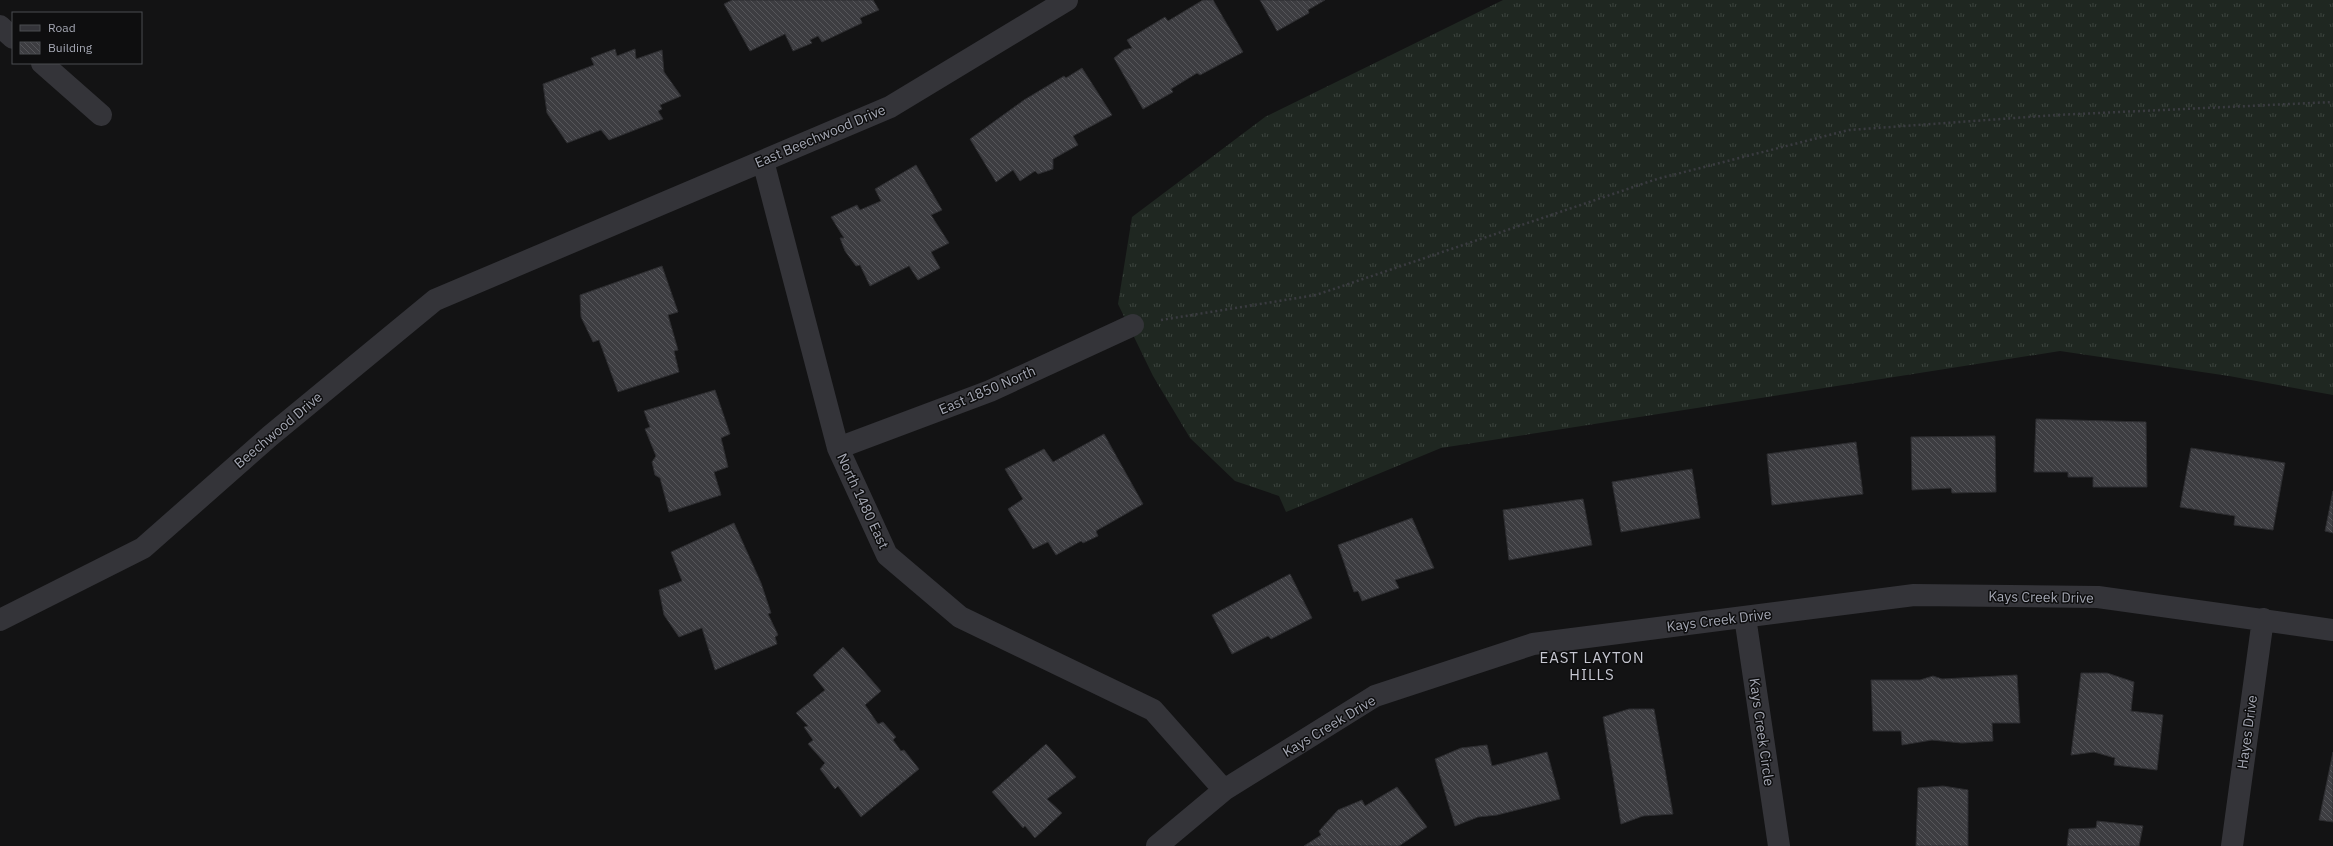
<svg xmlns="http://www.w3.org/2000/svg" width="2333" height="846" viewBox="0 0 2333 846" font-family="'IBM Plex Sans',sans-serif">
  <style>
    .grass { fill: url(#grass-tufts) }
    .building { fill: url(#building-back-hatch); stroke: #2d2d30 }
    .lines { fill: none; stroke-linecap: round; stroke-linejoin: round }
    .path { stroke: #3a3b40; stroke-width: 2.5; stroke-dasharray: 2 3; stroke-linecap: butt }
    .minor { stroke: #343439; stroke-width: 22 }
    .labels { text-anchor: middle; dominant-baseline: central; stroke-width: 3; stroke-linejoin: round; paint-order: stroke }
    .street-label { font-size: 14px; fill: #a5a8b4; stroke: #0e0e0f }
    .neighbourhood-label { font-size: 15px; letter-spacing: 1px; fill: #c6c7d1; stroke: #0e0e0f }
  </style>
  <defs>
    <pattern id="grass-tufts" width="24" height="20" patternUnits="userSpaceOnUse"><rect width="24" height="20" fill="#1f2721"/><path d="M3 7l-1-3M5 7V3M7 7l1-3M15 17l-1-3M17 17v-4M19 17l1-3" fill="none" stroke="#3d443f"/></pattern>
    <pattern id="building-back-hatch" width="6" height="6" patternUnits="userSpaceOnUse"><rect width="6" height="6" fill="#3d3d41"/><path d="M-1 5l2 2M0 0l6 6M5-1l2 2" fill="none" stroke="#56565a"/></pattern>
  </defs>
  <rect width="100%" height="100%" fill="#131314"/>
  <path class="grass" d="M1503 0H2333V395L2229 376 2060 351 1441 448 1286 512 1279 496 1235 481 1190 438 1153 376 1118 304 1132 217 1265 117Z"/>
  <path class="building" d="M732 0H873L879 10 860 18 862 23 822 42 818 36 810 40 812 43 793 51 785 34 750 51 724 4Z
    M1203 0H1213L1243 52 1200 75 1197 73 1171 89 1173 92 1143 109 1114 58 1124 50 1132 48 1127 40 1165 17 1168 21Z
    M1260 0H1325L1308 10 1309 13 1277 31Z
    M615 49 617 56 635 49 636 59 662 50 664 72 681 96 660 105 662 109 658 111 663 119 609 140 601 130 567 143 547 113 543 84 594 65 591 58Z
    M1082 68 1112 115 1073 136 1078 145 1053 159V169L1038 174 1035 171 1020 181 1013 170 996 182 970 139 1024 100 1064 76 1066 78Z
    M916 165 942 210 931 215 949 243 931 252 940 268 918 280 909 266 870 286 860 265 856 266 845 251 840 238H844L831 217 857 205 860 210 881 201 875 189Z
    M662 266 678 312 668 315 678 350 674 351 679 372 618 392 599 340 593 342 581 317 580 295Z
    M715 390 730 434 721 438 728 467 714 472 721 495 669 512 660 478 655 475 652 462 656 456 645 429 650 427 644 411Z
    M2036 419 2146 422 2147 487H2093V477H2068V472H2034Z
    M1104 434 1143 504 1096 531 1098 536 1083 543 1081 541 1056 555 1048 542 1033 549 1008 509 1023 499 1005 469 1044 449 1053 462Z
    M1995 436 1996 492 1952 493 1951 488 1912 490 1911 437Z
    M1856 442 1863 494 1772 505 1767 454Z
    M2191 448 2285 463 2273 530 2234 525 2235 516 2180 507Z
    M1692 469 1700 518 1621 532 1612 482Z
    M2333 491V533L2325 531Z
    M1583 499 1592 545 1509 560 1503 510Z
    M1412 518 1434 568 1395 580 1399 588 1362 601 1358 591 1354 592 1338 545Z
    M734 523 761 583 771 613 768 614 778 635 775 637 777 644 715 670 702 628 679 637 664 615 659 590 682 581 671 552Z
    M1290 574 1312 618 1271 639 1268 636 1232 654 1212 615Z
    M843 647 881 691 865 705 878 724 883 722 896 737 893 740 901 751 904 750 919 769 861 817 838 786 835 789 820 769 825 763 808 744 813 740 804 727 808 726 796 713 825 690 813 675Z
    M2081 673H2107L2134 682 2131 711 2163 715 2157 770 2114 765 2115 758 2094 752 2071 755Z
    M2017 675 2020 723H1992L1993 741 1962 743 1932 740 1902 745 1901 731H1873L1871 680H1920L1933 676 1942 679Z
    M1629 709H1654L1673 814 1643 816 1621 824 1603 717Z
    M1046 744 1076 777 1047 799 1062 813 1035 838 1025 826 1023 828 992 792Z
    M1487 745 1492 766 1547 752 1560 799 1497 815 1478 817 1455 826 1435 759 1461 748Z
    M2333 752V822L2319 820Z
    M1943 786 1968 790V846H1916L1918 788Z
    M1397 787 1427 827 1399 846H1304L1321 835 1319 831 1338 810 1362 800 1365 806Z
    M2097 821 2143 826 2139 846H2067L2069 829 2096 828Z"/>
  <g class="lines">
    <path class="path" d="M1161 320 1316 295 1657 179 1849 130 2056 115 2333 102"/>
    <path class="minor" d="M0 26 13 38
      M42 63 101 115
      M763 161 838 448 887 555 960 617 1153 710 1224 790
      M838 448 990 391 1133 325
      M1745 617 1779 846
      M0 620 143 548 270 436 435 300 890 107 1067 0
      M1157 846 1224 790 1375 696 1533 644 1914 595 2098 597 2333 630
      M2232 846 2263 619"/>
  </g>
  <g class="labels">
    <g class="street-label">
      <text transform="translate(820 136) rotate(-23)">East Beechwood Drive</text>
      <text transform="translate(987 390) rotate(-23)">East 1850 North</text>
      <text transform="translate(278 430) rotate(-40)">Beechwood Drive</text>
      <text transform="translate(863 501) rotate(65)">North 1480 East</text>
      <text transform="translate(2041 597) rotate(1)">Kays Creek Drive</text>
      <text transform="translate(1719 620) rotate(-7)">Kays Creek Drive</text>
      <text transform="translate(1329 726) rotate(-31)">Kays Creek Drive</text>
      <text transform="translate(1762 732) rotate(82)">Kays Creek Circle</text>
      <text transform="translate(2247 732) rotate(-82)">Hayes Drive</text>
    </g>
    <g class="neighbourhood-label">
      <text x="1592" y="657">EAST LAYTON<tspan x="1592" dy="17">HILLS</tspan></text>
    </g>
  </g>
  <rect x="12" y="12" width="130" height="52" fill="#0e0e0f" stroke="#4a4c51"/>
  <rect x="20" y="25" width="20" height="6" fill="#343439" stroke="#4a4c51"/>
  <text x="48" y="32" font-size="12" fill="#a5a8b4">Road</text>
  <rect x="20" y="42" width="20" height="12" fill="url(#building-back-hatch)" stroke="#4a4c51"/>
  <text x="48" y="52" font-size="12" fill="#a5a8b4">Building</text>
</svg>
